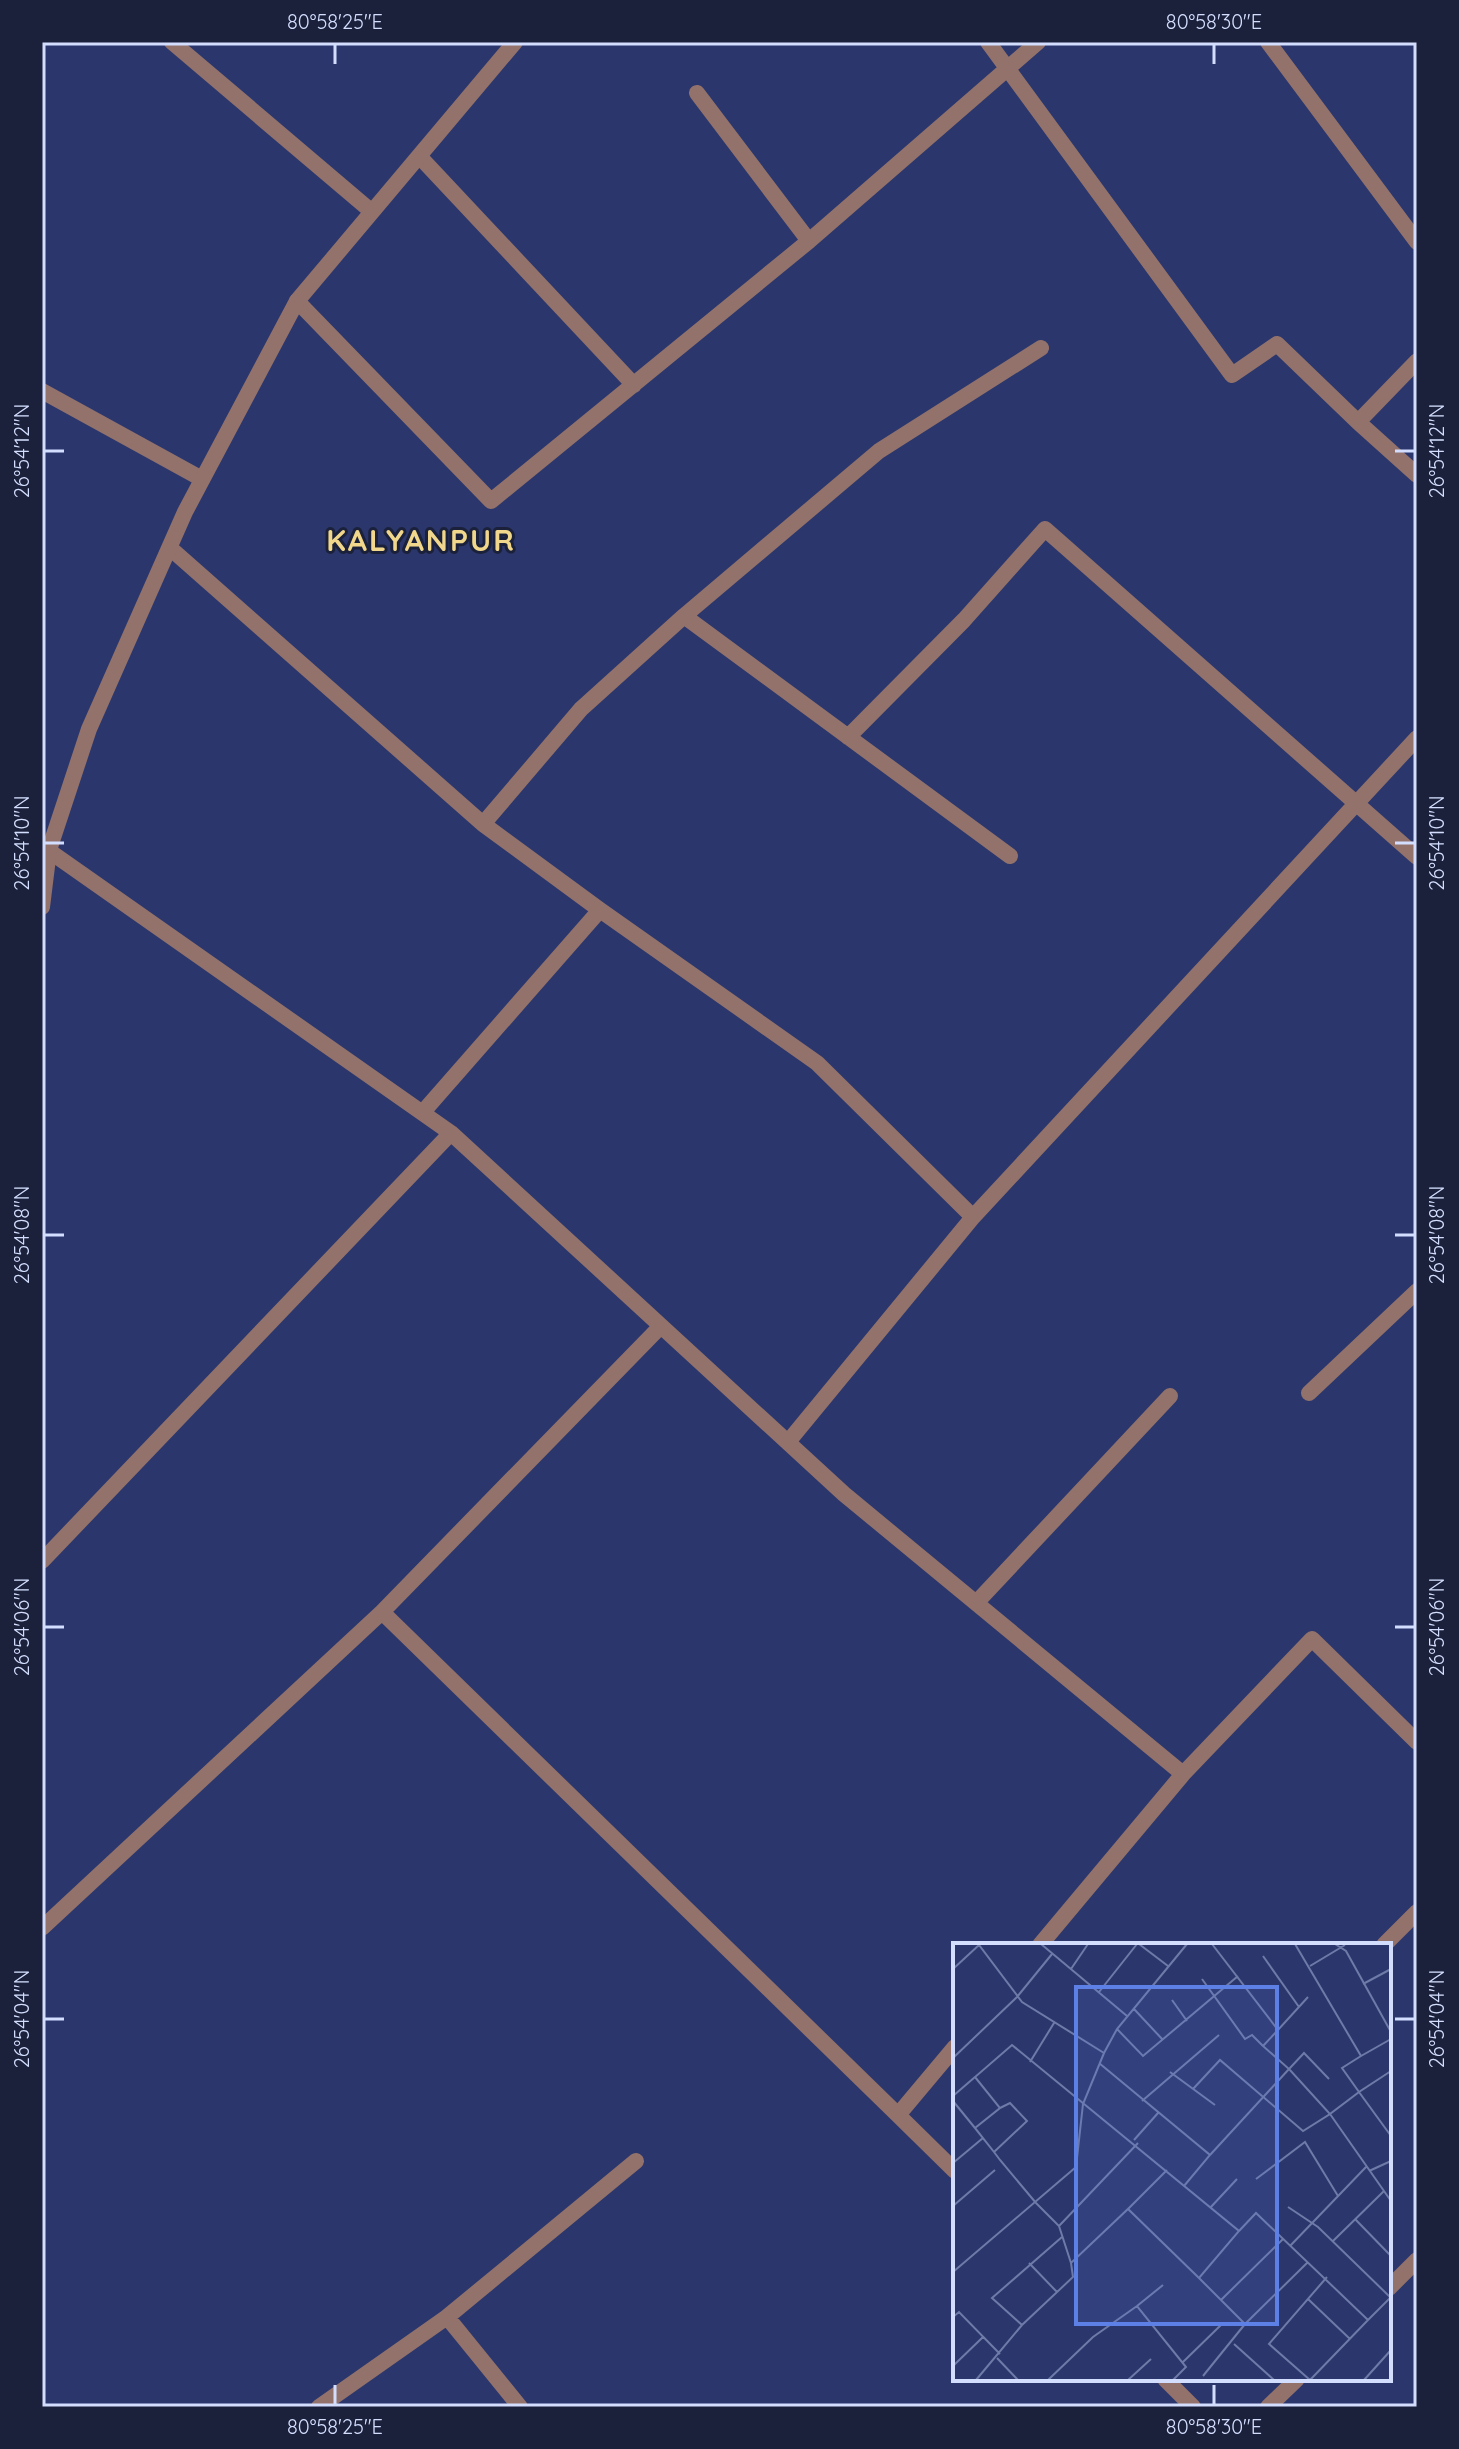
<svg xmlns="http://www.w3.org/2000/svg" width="1459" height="2449" viewBox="0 0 1459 2449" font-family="Quicksand,sans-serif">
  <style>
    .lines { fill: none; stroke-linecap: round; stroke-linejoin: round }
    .minor { stroke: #93726b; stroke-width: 16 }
    .tertiary { stroke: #93726b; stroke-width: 16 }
    .ticks { fill: none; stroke: #d3deff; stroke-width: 3 }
    .labels { text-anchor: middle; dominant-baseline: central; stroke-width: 6; stroke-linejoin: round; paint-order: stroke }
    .district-label { font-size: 30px; font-weight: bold; letter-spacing: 2px; fill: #f1d78b; stroke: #1b213a }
    .inset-road { fill: none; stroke: #6e7aa7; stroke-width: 2 }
    .view { fill: #5d80e6; fill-opacity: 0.15; stroke: #5d80e6; stroke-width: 4 }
    .inset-edge { fill: none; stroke: #d3deff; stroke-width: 4 }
    .neatline { fill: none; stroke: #d3deff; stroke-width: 3 }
    .ticks-label { font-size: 20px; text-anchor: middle; fill: #d3deff }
  </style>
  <rect width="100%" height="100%" fill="#2b376c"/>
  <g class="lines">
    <path class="minor" d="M172 42 371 211
      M988 42 1232 375 1277 344 1358 422
      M1268 42 1417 242
      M697 93 809 241
      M420 157 634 385
      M297 301 491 501 809 241 1038 42
      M1417 361 1358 422 1417 475
      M42 391 202 479
      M170 548 483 824 600 910 817 1063 973 1217 788 1442
      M684 616 1010 856
      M848 737 964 620 1045 529 1417 857
      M483 824 581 709 684 616 879 451 1041 348
      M42 846 451 1133 844 1494 1183 1774 1040 1945
      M423 1112 600 910
      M973 1217 1417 738
      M1309 1393 1417 1291
      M42 1561 451 1133
      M976 1603 1170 1396
      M382 1612 661 1326
      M1183 1774 1312 1639 1417 1742
      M42 1928 382 1612 898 2115 955 2047
      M1384 1945 1417 1912
      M898 2115 955 2171
      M1389 2288 1417 2260
      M447 2317 636 2161
      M1165 2379 1193 2407
      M319 2407 447 2317 520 2407
      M1268 2407 1297 2379"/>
    <path class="tertiary" d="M42 907 49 850 89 729 185 512 297 301 515 42"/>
  </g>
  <path class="ticks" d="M335 44V64M1214 44V64M44 451H64M1395 451H1415M44 843H64M1395 843H1415M44 1235H64M1395 1235H1415M44 1627H64M1395 1627H1415M44 2019H64M1395 2019H1415M335 2385V2405M1214 2385V2405"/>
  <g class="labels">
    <g class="district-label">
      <text x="421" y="540">KALYANPUR</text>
    </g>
  </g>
  <g transform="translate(953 1943)">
    <rect width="438" height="438" fill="#2b376c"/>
    <path class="inset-road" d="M88 1 174 73M186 1 215 23M259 1 325 87 355 54M342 1 408 113 389 125 406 149 377 171 438 258M382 1 393 8 438 89M310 13 346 64M357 23 392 2M0 26 26 2 69 59 151 110M118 26 135 1M249 36 292 96 299 92 310 103M410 41 438 26M146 49 184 1M219 57 234 78M181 66 210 97M164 86 190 113 285 33M408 113 438 96M0 115 64 54 99 11M77 119 101 80M146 120 257 212 231 243M438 128 406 149 438 193M217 129 262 162M240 146 267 117 350 188 377 171 336 126 351 110 376 136M0 153 22 134M0 158 22 185 41 209 47 217 83 260 106 283 118 320 175 266 246 335 286 288 59 102 22 134 47 165 22 185M189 158 266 92M181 197 205 170M41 209 74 178 57 160 47 165M257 212 336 126 310 103 325 87M0 220 30 195M416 228 438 218M303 236 352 199 385 253M0 263 42 227M335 264 365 284 437 354M257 265 284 236M175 266 214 227M402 276 438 313M106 283 185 200M286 288 303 270 415 377 357 437M380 298 431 248M337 303 413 224M76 320 104 349M0 329 123 224 130 161 151 110 164 86 234 1M246 335 292 381 355 319M355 356 397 396M268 357 330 296M184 363 210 342M0 374 6 369 47 411M415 377 438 354M69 382 39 355 109 294M281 401 321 437M44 415 65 437M230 419 269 381M0 423 30 394M250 433 292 381M23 437 69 382 120 334 118 320M95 437 140 394 184 363 233 424 220 437M175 437 198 416M357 437 316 401 374 334M411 437 438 407"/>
    <path class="view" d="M123 44H324V381H123Z"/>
    <rect width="438" height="438" class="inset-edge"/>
  </g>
  <rect width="1459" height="2449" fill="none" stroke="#1b213a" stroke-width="88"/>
  <rect x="44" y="44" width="1371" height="2361" class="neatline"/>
  <g class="ticks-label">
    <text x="335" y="29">80°58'25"E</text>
    <text x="1214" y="29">80°58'30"E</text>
    <text transform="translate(22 451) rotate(-90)" y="7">26°54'12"N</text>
    <text transform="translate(1437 451) rotate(-90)" y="7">26°54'12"N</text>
    <text transform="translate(22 843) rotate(-90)" y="7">26°54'10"N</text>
    <text transform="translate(1437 843) rotate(-90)" y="7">26°54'10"N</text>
    <text transform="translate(22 1235) rotate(-90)" y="7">26°54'08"N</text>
    <text transform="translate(1437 1235) rotate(-90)" y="7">26°54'08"N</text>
    <text transform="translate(22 1627) rotate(-90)" y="7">26°54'06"N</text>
    <text transform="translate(1437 1627) rotate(-90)" y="7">26°54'06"N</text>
    <text transform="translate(22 2019) rotate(-90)" y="7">26°54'04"N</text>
    <text transform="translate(1437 2019) rotate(-90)" y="7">26°54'04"N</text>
    <text x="335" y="2434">80°58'25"E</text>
    <text x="1214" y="2434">80°58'30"E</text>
  </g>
</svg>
